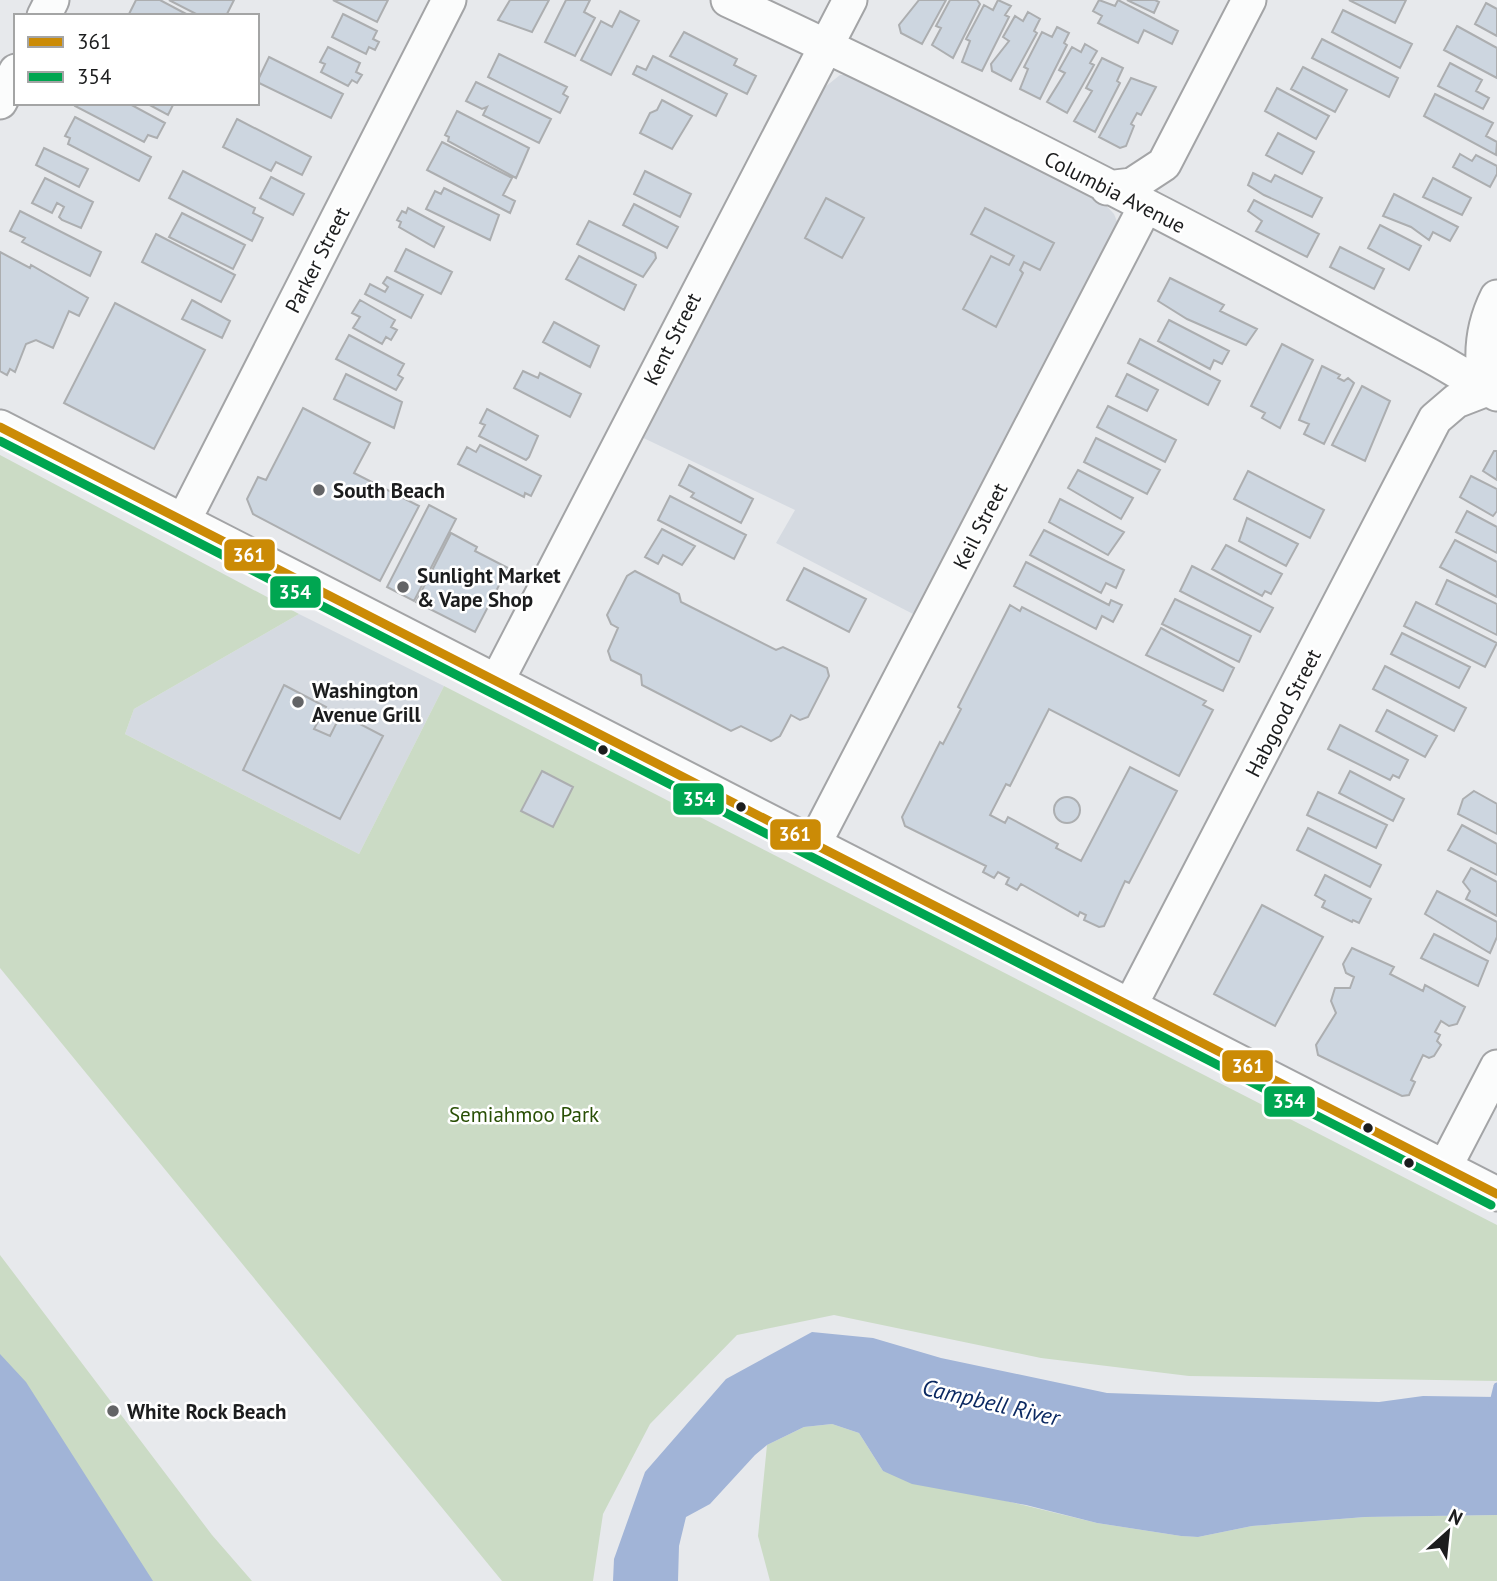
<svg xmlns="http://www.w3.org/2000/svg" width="1497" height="1581" viewBox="0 0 1497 1581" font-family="'PT Sans',sans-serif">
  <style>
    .built { fill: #d5dae1 }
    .green { fill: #cbdbc5 }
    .water { fill: #a1b4d7 }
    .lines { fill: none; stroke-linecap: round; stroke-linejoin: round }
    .stream { stroke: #a1b4d7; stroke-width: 7 }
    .building { fill: #cdd6e0; stroke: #acaeb0; stroke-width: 2 }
    .minor-casing { stroke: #a3a4a6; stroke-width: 37 }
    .minor { stroke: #fbfcfc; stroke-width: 33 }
    .bus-1-casing { stroke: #fff; stroke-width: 14 }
    .bus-2-casing { stroke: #fff; stroke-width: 14 }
    .bus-1 { stroke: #cb8b06; stroke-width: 9 }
    .bus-2 { stroke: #00a651; stroke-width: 9 }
    .poi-dot { fill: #636466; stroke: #fff; stroke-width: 2.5 }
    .bus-dot { fill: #1c1d1e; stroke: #fff; stroke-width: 2.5 }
    .labels { text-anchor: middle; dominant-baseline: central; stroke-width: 5; stroke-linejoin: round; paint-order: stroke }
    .street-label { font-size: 21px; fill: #1c1d1e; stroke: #fff }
    .poi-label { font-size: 21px; font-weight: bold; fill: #1c1d1e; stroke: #fff; text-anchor: start }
    .park-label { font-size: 21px; fill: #294f05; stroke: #fff }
    .water-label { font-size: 23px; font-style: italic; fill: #0b2962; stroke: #fff }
    .line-badge { stroke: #fff; stroke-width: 2.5 }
    .badge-label { font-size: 19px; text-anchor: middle; font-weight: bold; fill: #fff }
  </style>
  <rect width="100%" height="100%" fill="#e7e9ec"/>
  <path class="built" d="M840 75H855L1100 199 1114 214 1118 224 1061 345 1033 385 913 614 776 543 795 510 635 434 815 95Z
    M299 614 444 686 359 854 125 734 134 709Z"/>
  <path class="green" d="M0 455 299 614 134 709 125 734 359 854 444 686 1497 1225V1381L1189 1376 1041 1358 834 1315 737 1335 650 1424 603 1514 593 1581H502L0 968Z
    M0 1255 212 1535 252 1581H0Z
    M832 1424 859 1433 883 1471 1097 1523 1181 1536 1198 1537 1252 1526 1365 1517 1497 1515V1581H770L758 1536 767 1445 804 1427Z"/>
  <path class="water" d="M812 1332 873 1338 941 1358 1107 1393 1379 1402 1423 1396 1497 1397V1515L1365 1517 1252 1526 1198 1537 1181 1536 1097 1523 1026 1505 912 1484 883 1471 859 1433 832 1424 804 1427 767 1445 755 1455 710 1504 686 1517 679 1546 678 1581H613L614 1559 645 1472 726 1379Z
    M0 1354 26 1382 153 1581H0Z"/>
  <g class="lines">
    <path class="stream" d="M1492 1406 1497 1386"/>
  </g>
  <path class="building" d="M136 0H160L190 16H128Z
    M169 0H234L226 16H200Z
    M333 0H388L377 22Z
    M510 0H549L532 32 498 20Z
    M566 0H590L584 12 595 18 575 56 545 42Z
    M919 0H946L922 44 901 33 899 25Z
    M950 0H977L980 4 953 58 932 45 941 28 936 26Z
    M998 0 1011 6 1005 15 1009 17 982 71 962 62 970 41 966 39 984 5 993 10Z
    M1099 0 1115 6 1118 0 1178 31 1172 44 1144 30 1138 43 1098 23 1102 16 1093 11Z
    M1127 0H1155L1159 2 1154 13Z
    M1349 0H1406L1395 23Z
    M1486 3 1497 9V36L1475 24Z
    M1343 10 1412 44 1400 68 1332 32Z
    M620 11 639 21 611 75 581 60 601 21 612 27Z
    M1028 12 1040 19 1034 31 1037 33 1011 81 992 71 991 64 1009 41 1003 37 1015 16 1023 21Z
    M343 14 377 31 373 39 379 42 375 50 369 47 366 54 332 37Z
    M1457 26 1497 48V78L1444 50Z
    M1057 27 1069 33 1064 43 1067 45 1040 99 1020 89 1028 69 1024 67 1042 32 1052 37Z
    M684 32 737 59 734 65 756 76 747 94 670 56Z
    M1322 39 1398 78 1389 97 1312 58Z
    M1085 44 1097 51 1090 63 1094 65 1067 113 1047 102 1065 73 1059 70 1072 47 1081 52Z
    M328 47 360 63 356 72 362 75 357 83 352 80 348 86 321 72 325 64 320 62Z
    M499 54 567 87 563 94 568 97 560 113 488 77Z
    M653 56 727 94 716 116 633 74 637 66 646 70Z
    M269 57 343 94 331 118 257 82Z
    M1102 58 1123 68 1117 81 1120 83 1095 132 1074 121 1092 91 1086 88Z
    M1450 63 1482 80 1476 91 1489 98 1483 109 1438 86Z
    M1303 67 1347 90 1335 112 1291 89Z
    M1131 78 1156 87 1141 115 1137 113 1131 124 1134 126 1126 146 1120 148 1099 137Z
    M476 82 551 119 539 143 483 115 487 107 482 109 466 101Z
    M1277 88 1329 116 1316 139 1265 111Z
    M1435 94 1493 123 1486 136 1497 142 1496 155 1424 116Z
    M662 100 692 116 672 149 640 133 650 113 657 110Z
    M76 103H128L165 123 157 138 148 135 144 142 75 106Z
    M146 103H174L168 115Z
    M457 111 529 148 516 178 448 141 449 137 445 135Z
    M75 117 151 157 139 181 68 144 70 138 65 136Z
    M237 119 311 157 302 175 276 162 271 171 223 147Z
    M1278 133 1314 152 1302 174 1266 155Z
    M442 142 512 178 503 195 515 201 510 213 427 170Z
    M44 148 88 169 79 187 36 165Z
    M1460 154 1472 161 1476 155 1497 166V174L1490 187 1453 167Z
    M183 171 255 208 253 213 263 218 252 241 169 198Z
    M645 171 691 194 680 217 634 194Z
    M1253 173 1271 182 1275 175 1322 198 1312 217 1264 195 1248 185Z
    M271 177 304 194 293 215 260 198Z
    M45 178 93 202 81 228 62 220 59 217 64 207 57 203 52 213 32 203Z
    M1433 178 1471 198 1462 215 1423 197Z
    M444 188 499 215 490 240 426 209 435 191 441 194Z
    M1394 194 1458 227 1450 241 1433 232 1429 240 1411 227 1383 216Z
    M826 198 864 218 842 258 805 238Z
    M1254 200 1319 234 1307 257 1256 231 1262 221 1248 211Z
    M634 204 678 227 667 248 623 225Z
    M408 208 444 227 434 247 399 227 401 222 397 220 402 211 406 213Z
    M985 208 1054 243 1040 270 1024 262 1020 270 1023 273 996 327 963 309 991 256 1009 265 1014 256 971 234Z
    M20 211 101 252 90 276 22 242 25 238 10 231Z
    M182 213 245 245 233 269 169 237Z
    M589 221 655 253 656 258 643 277 577 244Z
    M1380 225 1421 246 1409 270 1368 248Z
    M156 234 235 275 221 302 142 262Z
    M1340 247 1384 269 1374 289 1330 267Z
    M406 249 452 272 441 294 395 271Z
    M0 252 30 268 31 265 88 298 79 316 69 311 53 348 36 340 26 344 15 372 10 369 7 375 0 371Z
    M579 256 636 285 624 310 566 279Z
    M387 277 423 295 411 318 365 294 370 284 385 292 388 287 383 283Z
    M1170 278 1224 305 1220 311 1257 329 1246 345 1187 319 1158 301Z
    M192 300 230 321 222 338 182 319Z
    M360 300 395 320 391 327 397 330 391 340 386 337 382 344 353 328 360 317 352 313Z
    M115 303 205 350 154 449 64 403Z
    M1169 320 1229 351 1222 364 1214 360 1210 369 1158 341Z
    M554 322 599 346 590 367 543 342Z
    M349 335 404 364 398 375 403 378 396 390 336 359Z
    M1140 339 1220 381 1208 405 1128 363Z
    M1282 344 1313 360 1280 428 1262 418 1265 413 1251 406Z
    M1322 366 1340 375 1338 378 1344 381 1348 378 1354 383 1324 444 1304 434 1309 424 1299 420Z
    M523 371 538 378 540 373 581 394 570 417 514 388Z
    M346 374 402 402 394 428 334 399Z
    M1127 374 1158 390 1147 411 1116 396Z
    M1362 386 1390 401 1365 461 1332 445Z
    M1108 406 1176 440 1165 462 1097 427Z
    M303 408 370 443 354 473 419 506 380 581 253 514 247 499 258 477 266 480Z
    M487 409 538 436 529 457 526 460 479 436 485 425 480 423Z
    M1096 438 1160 470 1147 494 1084 462Z
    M480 445 541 476 531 496 525 493 524 497 458 464 467 447 476 452Z
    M1494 451H1497V480L1483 471Z
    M689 465 753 499 741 523 691 497 694 493 679 485Z
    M1078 470 1133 498 1121 519 1068 488Z
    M1248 471 1324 510 1310 538 1234 499Z
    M1471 476 1497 489V511L1493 516 1460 497Z
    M670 496 746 535 734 559 658 520Z
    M1060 499 1124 532 1108 555 1049 522Z
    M429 505 456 519 414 601 387 587Z
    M1467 511 1497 527V553L1456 532Z
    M1247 518 1298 544 1286 566 1239 541Z
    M662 529 695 546 682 565 663 555 658 564 645 557Z
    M1044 530 1124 570 1116 588 1106 583 1101 593 1030 555Z
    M451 533 477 547 475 551 508 568 475 632 416 602Z
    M1455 540 1497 562V597L1440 567Z
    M1226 545 1282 574 1271 594 1265 591 1262 596 1212 569Z
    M1026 562 1109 605 1111 600 1122 605 1113 622 1102 616 1096 629 1014 586Z
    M1192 566 1273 608 1260 632 1180 591Z
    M804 568 866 599 849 632 787 600Z
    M635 571 679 594 681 602 776 650 783 647 827 668 829 676 808 717 800 720 791 715 780 736 771 741 741 726 731 731 642 685 641 675 611 660 608 651 618 628 611 624 607 615 627 576Z
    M1447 580 1497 604V635L1436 604Z
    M1175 599 1251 636 1239 662 1162 624Z
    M1416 602 1497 643 1485 667 1404 626Z
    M1010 605 1020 611 1022 607 1206 701 1203 705 1213 710 1179 776 1049 709 1010 786 1006 784 990 815 1005 823 1008 817 1058 844 1056 848 1081 861 1130 767 1177 791 1129 883 1125 881 1104 926 1099 927 1084 920 1086 915 1080 912 1078 916 1021 884 1017 890 1006 884 1009 878 998 872 994 878 983 872 986 866 905 826 902 817 940 742 943 744 961 709 958 707Z
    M1161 628 1234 668 1223 691 1146 655Z
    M1402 633 1470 667 1459 688 1391 654Z
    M1385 666 1466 708 1454 731 1373 689Z
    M284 685 326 707 314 729 330 736 341 714 383 736 340 819 243 770Z
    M1387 710 1437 736 1425 757 1376 731Z
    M1340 725 1408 760 1399 778 1393 775 1390 780 1328 749Z
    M542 771 573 787 553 827 521 811Z
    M1350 771 1404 799 1393 821 1339 793Z
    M1474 791 1497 804V834L1458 814 1463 799Z
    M1318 792 1387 825 1376 848 1307 815Z
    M1054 810a13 13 0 1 1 26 0a13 13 0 1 1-26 0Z
    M1462 825 1497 844V875L1448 850Z
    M1308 828 1381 865 1370 887 1297 850Z
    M1471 868 1497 882V916L1466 899 1470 891 1463 882Z
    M1325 875 1371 899 1359 923 1353 920 1352 922 1322 907 1325 901 1315 895Z
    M1437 891 1497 922V937L1490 953 1425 914Z
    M1262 905 1323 937 1275 1026 1214 994Z
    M1434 934 1488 961 1478 986 1421 958Z
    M1352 948 1394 967 1390 974 1423 991 1425 985 1465 1007 1457 1024 1449 1026 1441 1021 1435 1032 1440 1035 1437 1041 1441 1045 1434 1056 1429 1058 1423 1055 1411 1080 1415 1082 1409 1095 1402 1096 1318 1055 1316 1045 1336 1013 1331 1001 1335 988H1350L1354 977 1346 973 1343 964Z"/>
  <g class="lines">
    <defs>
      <path id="minor" d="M728 0C964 109 1195 229 1423 352 1448 365 1472 381 1497 394
        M44 16 52 0
        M0 102 16 71
        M1107 188 1132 185 1164 164 1249 0
        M1487 389C1479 356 1482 327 1497 297
        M0 427 1497 1194
        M184 520 449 0
        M497 681 850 0
        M814 844 1145 207
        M1130 1006 1435 419 1456 401 1487 389
        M1445 1167 1497 1067"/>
    </defs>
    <use href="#minor" class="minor-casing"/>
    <use href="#minor" class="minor"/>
    <defs>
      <path id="bus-1" d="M0 427 1497 1194"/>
      <path id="bus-2" d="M0 441 1491 1205"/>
    </defs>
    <use href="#bus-1" class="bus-1-casing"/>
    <use href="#bus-2" class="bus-2-casing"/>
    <use href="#bus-1" class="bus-1"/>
    <use href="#bus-2" class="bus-2"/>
  </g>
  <g class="poi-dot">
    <circle cx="319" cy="490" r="7"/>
    <circle cx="403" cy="587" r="7"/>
    <circle cx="298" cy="702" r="7"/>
    <circle cx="113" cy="1411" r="7"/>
  </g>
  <g class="bus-dot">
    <circle cx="603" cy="750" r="6"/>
    <circle cx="741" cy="807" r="6"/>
    <circle cx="1368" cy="1128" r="6"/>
    <circle cx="1409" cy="1163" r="6"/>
  </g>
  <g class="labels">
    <g class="street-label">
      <text transform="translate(1115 192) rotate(27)">Columbia Avenue</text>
      <text transform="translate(317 260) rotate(-63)">Parker Street</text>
      <text transform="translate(672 339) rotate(-63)">Kent Street</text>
      <text transform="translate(980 526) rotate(-63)">Keil Street</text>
      <text transform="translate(1283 713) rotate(-63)">Habgood Street</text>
    </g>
    <g class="poi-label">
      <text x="333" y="490">South Beach</text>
      <text x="417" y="575">Sunlight Market<tspan x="417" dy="24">&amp; Vape Shop</tspan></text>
      <text x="312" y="690">Washington<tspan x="312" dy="24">Avenue Grill</tspan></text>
      <text x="127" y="1411">White Rock Beach</text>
    </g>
    <g class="park-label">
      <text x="524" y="1114">Semiahmoo Park</text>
    </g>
    <g class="water-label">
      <text transform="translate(991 1402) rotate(13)">Campbell River</text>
    </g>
  </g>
  <g class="line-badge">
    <rect x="223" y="538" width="53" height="34" rx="7" fill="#cb8b06"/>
    <rect x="269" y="575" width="53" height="34" rx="7" fill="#00a651"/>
    <rect x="672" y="782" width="53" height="34" rx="7" fill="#00a651"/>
    <rect x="769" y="818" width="53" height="33" rx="7" fill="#cb8b06"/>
    <rect x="1221" y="1049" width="53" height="34" rx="7" fill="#cb8b06"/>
    <rect x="1263" y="1085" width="53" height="33" rx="7" fill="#00a651"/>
  </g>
  <g class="badge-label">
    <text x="249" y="562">361</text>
    <text x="295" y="599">354</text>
    <text x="699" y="806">354</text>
    <text x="795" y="841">361</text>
    <text x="1248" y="1073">361</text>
    <text x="1289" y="1108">354</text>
  </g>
  <rect x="14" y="14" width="245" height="91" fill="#ffffff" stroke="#a4a5a5" stroke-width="2"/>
  <rect x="28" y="37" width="35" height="10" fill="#cb8b06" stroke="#a4a5a5" stroke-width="2"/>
  <text x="77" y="49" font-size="21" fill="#1c1d1e">361</text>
  <rect x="28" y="72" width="35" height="10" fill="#00a651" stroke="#a4a5a5" stroke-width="2"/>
  <text x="77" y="84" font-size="21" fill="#1c1d1e">354</text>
  <g transform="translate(1448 1532) rotate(27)" stroke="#ffffff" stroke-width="5" paint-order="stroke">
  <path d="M0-5L12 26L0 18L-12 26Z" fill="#1c1d1e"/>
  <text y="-10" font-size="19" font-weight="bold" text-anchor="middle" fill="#1c1d1e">N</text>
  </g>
</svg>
